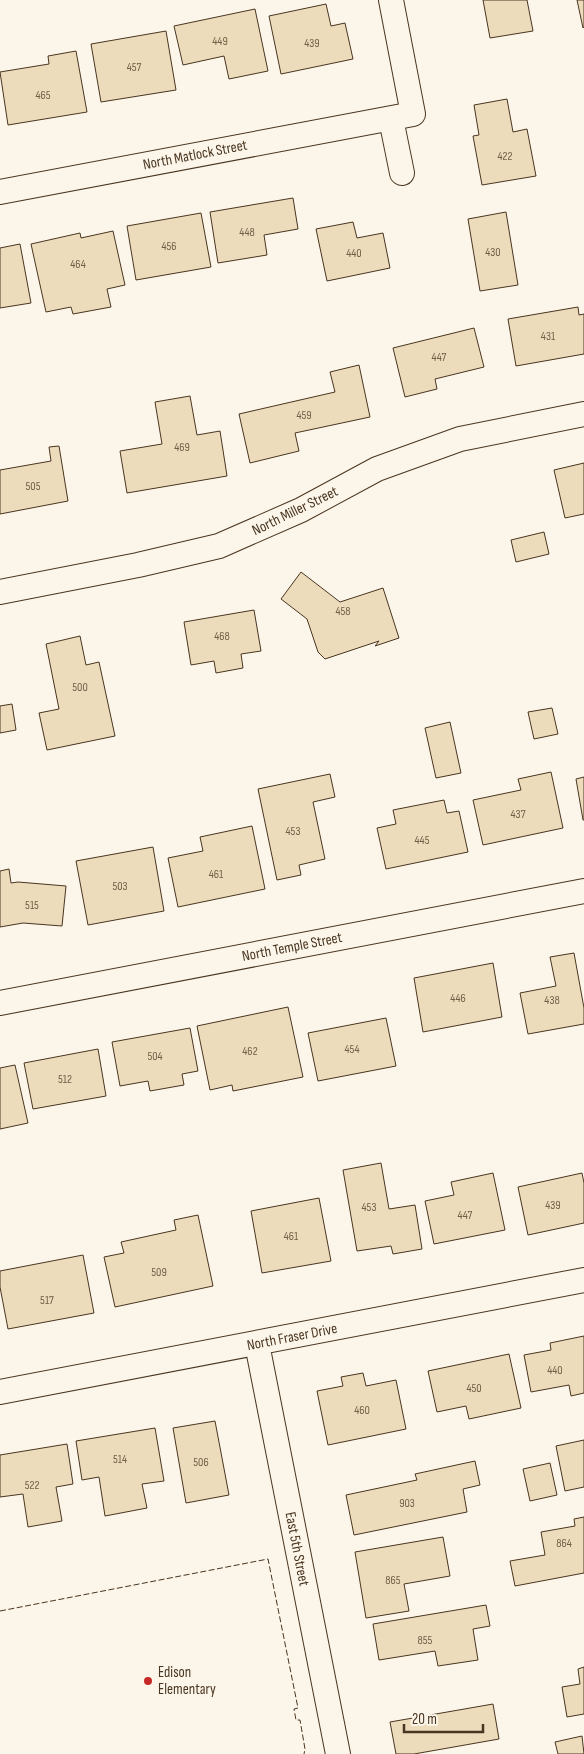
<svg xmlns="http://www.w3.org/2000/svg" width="584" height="1754" viewBox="0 0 584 1754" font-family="'Sofia Sans Condensed',sans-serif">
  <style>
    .building { fill: #ecdcbc; stroke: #4a3520 }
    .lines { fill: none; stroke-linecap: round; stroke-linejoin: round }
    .minor-casing { stroke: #4a3520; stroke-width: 26 }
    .minor { stroke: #fbf6e9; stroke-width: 24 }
    .fence { stroke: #4a3520; stroke-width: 1; stroke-dasharray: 6 2.5; stroke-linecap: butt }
    .poi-dot { fill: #c62828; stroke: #fbf6e9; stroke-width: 2 }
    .labels { text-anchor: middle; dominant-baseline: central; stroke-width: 4; stroke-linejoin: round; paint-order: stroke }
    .number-label { font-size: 12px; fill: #725f47 }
    .street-label { font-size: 15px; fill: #4a3520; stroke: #fbf6e9 }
    .poi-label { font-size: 15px; fill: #4a3520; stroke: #fbf6e9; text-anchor: start }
  </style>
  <rect width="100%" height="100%" fill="#fbf6e9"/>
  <path class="building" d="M483 0H527L533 31 490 38Z
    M577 0H584V27L583 28Z
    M326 4 331 26 345 23 353 59 281 74 269 16Z
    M255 9 268 71 229 79 224 56 183 65 174 26Z
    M166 31 176 90 101 102 91 44Z
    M76 51 87 112 8 125 0 72 49 64 48 56Z
    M507 99 513 132 527 129 536 176 482 185 473 136 479 135 474 105Z
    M293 198 298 229 264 235 267 255 218 263 210 212Z
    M506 212 518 285 480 291 468 219Z
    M201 213 211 267 136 280 127 226Z
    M353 222 357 238 383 233 390 268 327 281 316 229Z
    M113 231 125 285 107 289 111 307 73 314 71 307 46 312 31 244 80 233 81 238Z
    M20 244 31 303 0 308V248Z
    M578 307 579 315 584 314V354L516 366 508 319Z
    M474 328 484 367 435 379 437 389 405 397 393 348Z
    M359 365 370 417 295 433 299 451 250 463 239 414 335 392 330 372Z
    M190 396 197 435 220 431 227 476 127 493 120 451 162 444 155 402Z
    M59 446 68 501 0 514V470L51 461 49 447Z
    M584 463V514L565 518 554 470Z
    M544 532 549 554 516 562 511 540Z
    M301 572 340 602 383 588 399 638 375 646 379 641 325 659 318 652 307 619 281 599Z
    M254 610 261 651 241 654 243 668 216 673 214 661 191 665 184 622Z
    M80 636 86 665 99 662 115 736 47 750 39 713 59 709 46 644Z
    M12 704 16 730 0 733V706Z
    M552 708 558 734 534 739 528 712Z
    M450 722 461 773 436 778 425 728Z
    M551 772 563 828 483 845 473 800 521 790 518 779Z
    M330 774 335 797 313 802 325 859 299 865 301 875 277 880 258 789Z
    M584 777V820H583L576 779Z
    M444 800 447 813 459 811 468 852 386 869 377 828 396 824 393 810Z
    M252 826 265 889 178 907 168 858 203 851 200 837Z
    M153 847 164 911 88 925 76 861Z
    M9 869 11 883 18 882 66 886 62 926 23 923 0 927V871Z
    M574 953 584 1008V1024L528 1034 520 993 556 986 550 957Z
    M493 963 502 1017 423 1032 414 978Z
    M288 1007 303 1077 233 1091 232 1085 210 1090 197 1026Z
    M386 1018 396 1066 318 1081 308 1033Z
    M190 1028 198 1071 182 1074 184 1085 150 1091 148 1081 120 1086 112 1042Z
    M98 1049 106 1096 33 1109 24 1063Z
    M15 1065 28 1123 0 1129V1068Z
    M381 1163 389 1209 415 1205 422 1249 393 1254 391 1246 357 1251 343 1170Z
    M493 1173 505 1230 434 1244 425 1201 454 1195 451 1182Z
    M582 1173 584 1183V1223L528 1235 518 1187Z
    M319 1198 331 1261 262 1273 251 1211Z
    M198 1215 213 1286 115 1307 104 1257 124 1253 121 1242 176 1230 174 1220Z
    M83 1255 94 1313 8 1329 0 1287V1271Z
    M584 1336V1393L571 1396 569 1385 531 1392 524 1355 551 1350 550 1343Z
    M509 1354 521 1408 469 1419 466 1406 437 1412 428 1371Z
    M363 1373 366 1386 396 1380 406 1429 328 1445 317 1391 343 1386 341 1377Z
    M215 1421 229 1495 186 1503 173 1428Z
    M155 1428 164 1481 142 1484 147 1508 105 1516 99 1477 82 1480 76 1441Z
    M584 1440V1487L565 1491 556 1446Z
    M67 1444 73 1484 56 1487 62 1521 28 1527 23 1494 0 1497V1455Z
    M475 1461 480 1485 463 1489 467 1512 354 1535 346 1495 417 1480 415 1474Z
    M550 1463 557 1495 530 1501 523 1469Z
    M584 1517V1573L515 1586 510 1561 545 1555 541 1532 575 1526 574 1519Z
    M443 1537 450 1576 404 1584 409 1611 366 1618 355 1552Z
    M486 1605 490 1626 473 1629 478 1660 438 1666 435 1651 379 1660 373 1624Z
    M584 1667V1714L567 1717 562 1687 580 1684 578 1669Z
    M493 1704 499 1739 414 1754H396L390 1722Z
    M582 1736 584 1754H558L555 1742Z"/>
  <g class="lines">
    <defs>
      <path id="minor" d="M391 119 402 173
        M0 192 413 114 391 0
        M0 592 138 565 219 546 301 510 377 469 460 439 584 414
        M0 1003 584 891
        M257 1344 338 1754
        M0 1392 584 1280"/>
    </defs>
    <use href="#minor" class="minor-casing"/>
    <use href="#minor" class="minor"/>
    <path class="fence" d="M0 1611 268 1559 298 1708 294 1709 296 1720H300L305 1749 304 1754"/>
  </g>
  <circle class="poi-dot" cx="148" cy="1681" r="5"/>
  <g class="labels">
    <g class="number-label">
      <text x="220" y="41">449</text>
      <text x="312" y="43">439</text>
      <text x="134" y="67">457</text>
      <text x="43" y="95">465</text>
      <text x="505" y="156">422</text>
      <text x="247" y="232">448</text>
      <text x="169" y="246">456</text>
      <text x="493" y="252">430</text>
      <text x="354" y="253">440</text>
      <text x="78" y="264">464</text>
      <text x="548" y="336">431</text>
      <text x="439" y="357">447</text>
      <text x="304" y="415">459</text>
      <text x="182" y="447">469</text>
      <text x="33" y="486">505</text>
      <text x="343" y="611">458</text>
      <text x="222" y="636">468</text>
      <text x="80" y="687">500</text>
      <text x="518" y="814">437</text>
      <text x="293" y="831">453</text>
      <text x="422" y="840">445</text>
      <text x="216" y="874">461</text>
      <text x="120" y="886">503</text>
      <text x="32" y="905">515</text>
      <text x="458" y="998">446</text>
      <text x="552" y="1000">438</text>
      <text x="352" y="1049">454</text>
      <text x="250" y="1051">462</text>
      <text x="155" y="1056">504</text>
      <text x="65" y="1079">512</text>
      <text x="553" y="1205">439</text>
      <text x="369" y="1207">453</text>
      <text x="465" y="1215">447</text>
      <text x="291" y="1236">461</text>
      <text x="159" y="1272">509</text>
      <text x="47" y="1300">517</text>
      <text x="555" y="1370">440</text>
      <text x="474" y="1388">450</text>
      <text x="362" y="1410">460</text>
      <text x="120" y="1459">514</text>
      <text x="201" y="1462">506</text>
      <text x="32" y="1485">522</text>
      <text x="407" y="1503">903</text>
      <text x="564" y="1543">864</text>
      <text x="393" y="1580">865</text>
      <text x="425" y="1640">855</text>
    </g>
    <g class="street-label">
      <text transform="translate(195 155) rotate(-11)">North Matlock Street</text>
      <text transform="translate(295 511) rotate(-26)">North Miller Street</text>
      <text transform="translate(292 947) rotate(-11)">North Temple Street</text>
      <text transform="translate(292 1337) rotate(-11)">North Fraser Drive</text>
      <text transform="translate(297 1549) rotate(79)">East 5th Street</text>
    </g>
    <g class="poi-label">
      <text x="158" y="1672">Edison<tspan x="158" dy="17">Elementary</tspan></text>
    </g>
  </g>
  <path d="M404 1724v8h79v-8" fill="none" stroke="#4a3520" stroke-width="2.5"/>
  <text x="412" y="1724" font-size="15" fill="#4a3520" stroke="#fbf6e9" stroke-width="4" paint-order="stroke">20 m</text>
</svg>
